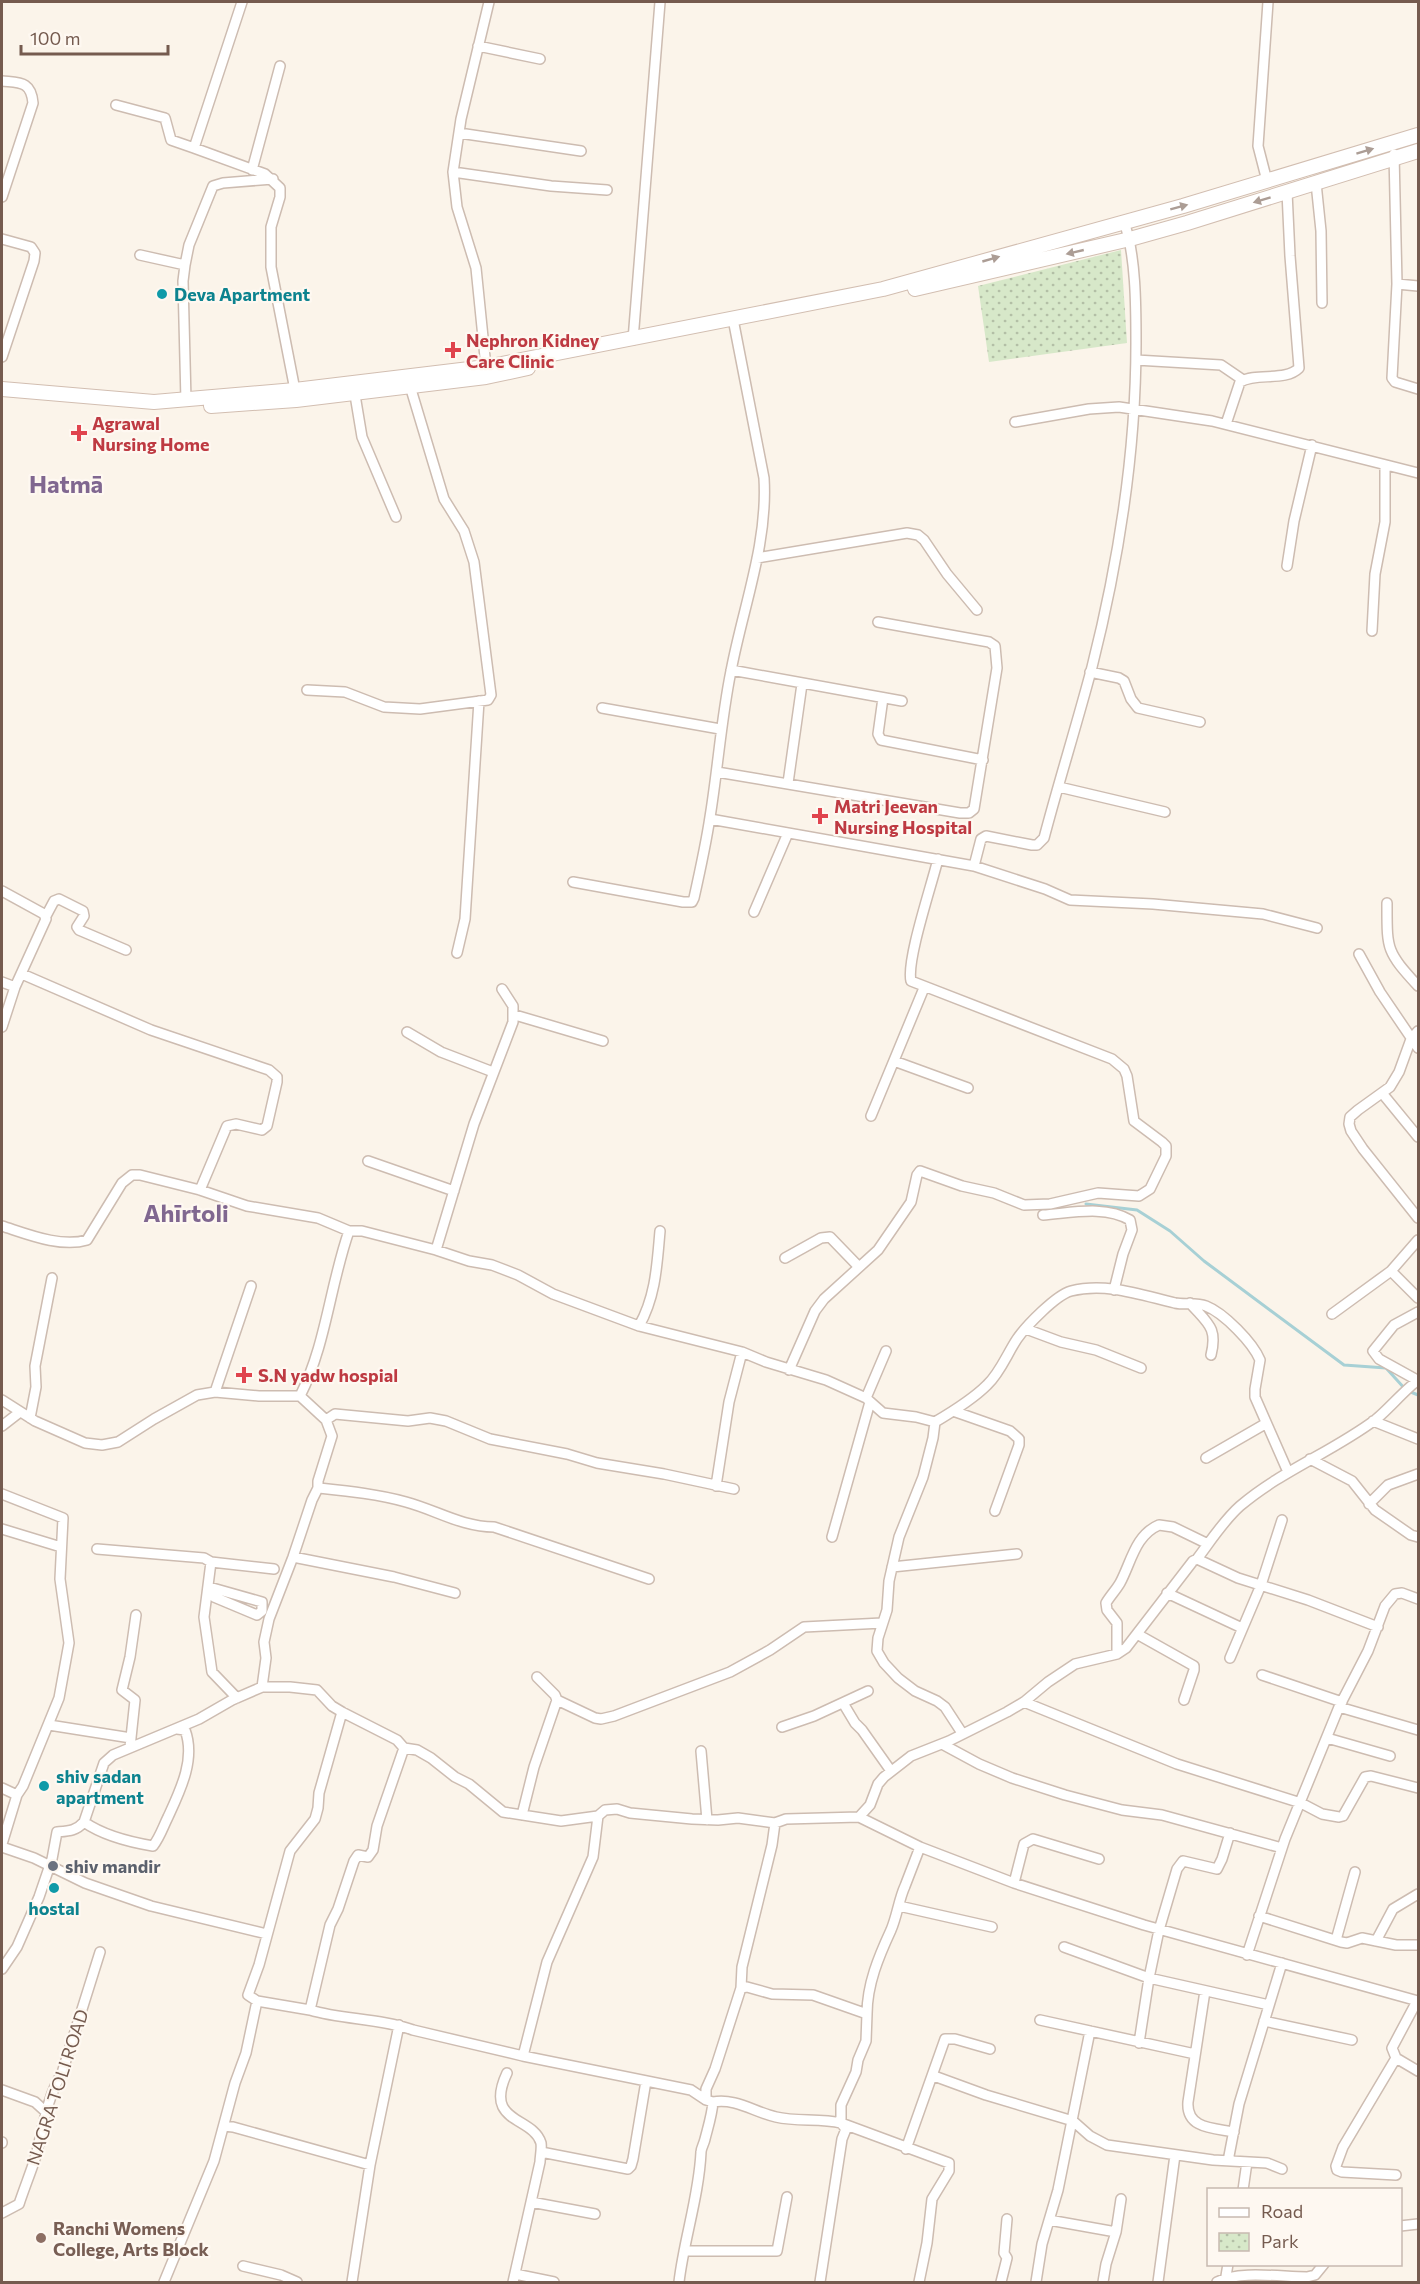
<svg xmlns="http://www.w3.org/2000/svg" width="1420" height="2284" viewBox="0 0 1420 2284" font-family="Commissioner,sans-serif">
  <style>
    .park { fill: url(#park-dots) }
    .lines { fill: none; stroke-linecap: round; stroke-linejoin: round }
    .stream { stroke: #a7d0d5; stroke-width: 3 }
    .minor-casing { stroke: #cdbcb1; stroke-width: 12 }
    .secondary-casing { stroke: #d2beb1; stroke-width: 16 }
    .minor { stroke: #fff; stroke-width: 9 }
    .secondary { stroke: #fff; stroke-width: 14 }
    .oneway { fill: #ac9d95 }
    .culture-dot { fill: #0f9aa8; stroke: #fef8f1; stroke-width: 2 }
    .health-dot { fill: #e0444e; stroke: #fef8f1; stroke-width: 2 }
    .worship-dot { fill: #6b7280; stroke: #fef8f1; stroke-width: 2 }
    .education-dot { fill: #8d6e63; stroke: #fef8f1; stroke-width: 2 }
    .labels { text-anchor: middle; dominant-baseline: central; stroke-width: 4.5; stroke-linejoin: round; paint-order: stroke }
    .culture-label { font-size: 18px; font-weight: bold; fill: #0d838f; stroke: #fef8f1; text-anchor: start }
    .health-label { font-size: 18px; font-weight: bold; fill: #be3a42; stroke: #fef8f1; text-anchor: start }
    .worship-label { font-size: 18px; font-weight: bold; fill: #5b616d; stroke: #fef8f1; text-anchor: start }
    .street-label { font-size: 18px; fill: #755b4f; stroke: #fef8f1 }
    .education-label { font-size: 18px; font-weight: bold; fill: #785e54; stroke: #fef8f1; text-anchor: start }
    .district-label { font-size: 24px; font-weight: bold; fill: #806790; stroke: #fef8f1 }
  </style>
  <defs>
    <pattern id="park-dots" width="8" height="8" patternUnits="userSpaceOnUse" patternTransform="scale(1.5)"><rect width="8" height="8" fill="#d7e8c9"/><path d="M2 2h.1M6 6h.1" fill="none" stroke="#b3bfa6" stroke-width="1.8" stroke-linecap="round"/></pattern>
  </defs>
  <rect width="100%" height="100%" fill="#fbf4ea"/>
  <path class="park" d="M1121 250 1127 343 989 362 978 286Z"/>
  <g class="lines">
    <path class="stream" d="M1086 1204 1137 1210 1170 1231 1204 1261 1344 1365 1386 1368 1406 1390 1418 1395"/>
    <defs>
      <path id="minor" d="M242 2 194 148 265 174 280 188V197L271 227V267L295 390
        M478 46 540 59
        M2 81C20 83 31 81 33 103L2 197
        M116 105 165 118 171 140 194 148
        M459 133 581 151
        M1394 154 1397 284 1392 378 1395 382 1418 389
        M252 170 280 66
        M453 172 551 186 607 190
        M1267 181 1258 146 1268 2
        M1316 183 1321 231 1322 303
        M2 239 31 247 35 253 34 261 2 357
        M140 255 185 265
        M1397 284 1418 286
        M633 340 660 2
        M1136 360 1221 365 1243 380
        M486 367 476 268 457 207 453 172 461 119 489 2
        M354 389 362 437 396 517
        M186 401 183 281 185 265 189 245 213 186 223 183 273 179
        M1015 422 1089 409 1119 407 1212 421 1418 473
        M1226 424 1240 382C1257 372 1285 382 1299 368L1290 256 1287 192
        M757 558 907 533 918 535 924 540 947 574 977 610
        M1287 566 1294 521 1312 445
        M1372 631 1375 574 1385 522V465
        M731 670 902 701
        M1090 672 1119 678 1124 681 1131 699 1138 708 1200 722
        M307 690 345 692 384 707 420 709 488 700 491 695 474 562 464 531 444 499 410 386
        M883 698 878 734 881 740 983 760
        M602 708 720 729
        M717 772 960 813H969L974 809 997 668 995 646 989 642 878 622
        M788 783 802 684
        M1059 787 1165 812
        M710 819 974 866 1045 889 1070 900 1153 904 1263 914 1317 928
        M974 866 981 839 986 836 1032 845H1037L1044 838C1059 781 1077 724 1092 667 1119 560 1136 454 1136 343 1136 307 1136 255 1124 222
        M573 882 683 902H692L694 898C700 871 706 844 710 817 718 768 721 720 731 671 743 607 768 544 764 478L733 319
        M2 891 44 914 46 919 15 987 2 1027
        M1387 903C1387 950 1386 951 1418 986
        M754 912 788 833
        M46 916 54 901 59 899 83 911 84 916 77 927 79 930 126 950
        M457 953 465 919 479 701
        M1359 954 1380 992 1418 1048
        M22 974 151 1030 269 1070 277 1077V1082L267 1126 262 1130 236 1124 227 1126 200 1190
        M2 982 15 987
        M515 1015 603 1041
        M1418 1031 1411 1039 1399 1072 1390 1087 1358 1110 1350 1117 1349 1124 1351 1131 1363 1149 1418 1218
        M407 1032 441 1052 493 1072
        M894 1061 968 1088
        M1382 1093 1418 1137
        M871 1116 924 988
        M368 1161 454 1191
        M1043 1215C1071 1213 1105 1205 1130 1220L1132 1230 1123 1254 1114 1290
        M2 1226C27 1234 61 1248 87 1240L122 1183 132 1175H140L200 1190 247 1206 318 1218 349 1231
        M436 1250 474 1124 513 1022V1006L502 989
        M785 1258 821 1238 830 1237 859 1267
        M1391 1271 1418 1298
        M1190 1303C1207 1323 1218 1327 1211 1355
        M1332 1314 1391 1271 1418 1240
        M639 1326C656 1296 657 1264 660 1231
        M1026 1329 1061 1342 1096 1350 1141 1368
        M789 1370 815 1311 824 1299 878 1250 911 1202 917 1175 920 1171 962 1186 994 1193 1024 1205 1050 1204 1098 1193 1139 1196 1150 1189 1166 1156V1146L1162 1142 1134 1121 1127 1076 1124 1069 1112 1059 911 981C906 961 932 884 938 859
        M1417 1380 1379 1359 1373 1351 1394 1325 1418 1312
        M215 1392 251 1286
        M300 1396C326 1345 330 1285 349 1231H362L436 1250 469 1261 492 1265 518 1275 553 1294 639 1326 742 1352 766 1362 826 1380 866 1398 883 1413 916 1417 935 1422 933 1438 923 1477 899 1537 889 1581 887 1610 878 1638 877 1651 884 1663 898 1678 915 1691 937 1701 945 1707 962 1733
        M866 1398 886 1351
        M2 1400 35 1421 85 1443 102 1445 118 1442 154 1419 197 1395 215 1392 259 1396H300L326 1420
        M953 1411 1010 1431 1019 1439V1445L995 1511
        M30 1418 36 1387 35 1366 52 1278
        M1373 1421 1418 1439
        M935 1422C952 1412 972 1400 987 1385 1000 1373 1007 1354 1017 1339 1026 1326 1056 1295 1071 1291 1106 1282 1141 1295 1175 1303 1185 1305 1196 1302 1206 1306 1224 1313 1253 1343 1260 1360L1255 1389V1397L1288 1472
        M2 1426 20 1412
        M1206 1458 1265 1424
        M1310 1459 1352 1481 1375 1510 1411 1535 1418 1537
        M716 1486 729 1402 742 1352
        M318 1488V1481L332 1436 326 1420 335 1414 408 1421 430 1418 446 1421 490 1439 567 1454 597 1463 664 1474 734 1489
        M2 1494 63 1518 60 1579 69 1643 59 1698 23 1786 17 1795
        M1369 1504 1388 1485 1418 1474
        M2 1529 61 1547
        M832 1537 870 1402
        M97 1549 204 1558 211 1562
        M293 1557 394 1577 455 1593
        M1197 1559C1210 1542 1223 1521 1240 1506 1281 1471 1332 1452 1375 1420 1386 1412 1411 1383 1418 1381
        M892 1567 1017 1554
        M209 1587 262 1602V1611L257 1615 214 1597Z
        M1167 1593 1242 1628
        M1137 1634 1194 1666V1670L1184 1700
        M1117 1654V1623L1107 1610 1106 1603C1110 1596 1116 1590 1120 1583 1131 1563 1135 1535 1159 1525L1173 1527 1208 1544
        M1230 1658 1261 1585 1282 1520
        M1262 1675 1342 1702
        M262 1687 266 1658 264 1642 269 1619 293 1557 312 1500 318 1488C347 1491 378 1494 406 1502 436 1510 462 1527 494 1527L649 1579
        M237 1698 212 1672 204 1617 211 1562 274 1569
        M557 1700 595 1718 601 1719 614 1716 730 1672 770 1650 804 1627 882 1623
        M1024 1702 1177 1764 1301 1803 1322 1814 1339 1817 1343 1816 1365 1777 1371 1776 1418 1788
        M843 1703 855 1723 862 1730 891 1771
        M1339 1707 1418 1730
        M49 1725 131 1738
        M782 1727 814 1716 868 1691
        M1327 1738 1390 1756
        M942 1744 979 1764 1012 1778 1065 1795 1122 1810 1162 1815 1282 1848
        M130 1747 135 1700 122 1690 130 1657 136 1615
        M701 1751 707 1820
        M2 1788 17 1795 2 1844
        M522 1815 534 1767 557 1700 555 1695 537 1677
        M598 1816 561 1821 503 1812 469 1784 455 1777 431 1758 417 1750 404 1748 377 1826 373 1850 368 1857 358 1855 354 1861 338 1909 330 1925 310 2010C343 2020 380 2018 413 2030L523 2056 547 1962 593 1857 598 1816 605 1810 617 1809 630 1813 692 1819 718 1820 738 1818 775 1823 786 1819 859 1817 920 1847 1014 1883 1144 1925 1418 2001
        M859 1817 870 1805 878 1784 884 1777 911 1756 949 1741 1007 1712 1024 1702 1048 1682 1075 1664 1117 1654 1126 1648 1193 1561 1197 1559 1238 1578 1308 1600 1378 1627
        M84 1822C104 1836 129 1842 153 1846 160 1837 163 1827 168 1817 180 1791 196 1759 185 1730L177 1729
        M2 1847 34 1858 85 1883 151 1906 267 1934
        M1014 1883 1024 1844 1033 1839 1099 1859
        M899 1906 992 1927
        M1259 1916 1341 1942 1347 1943 1362 1938 1396 1945H1418
        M1336 1940 1355 1872
        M1376 1941 1393 1909 1418 1894
        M1064 1947 1149 1978 1269 2005
        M1247 1955 1285 1839 1339 1707 1368 1651 1385 1606 1395 1594 1402 1593 1418 1599
        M2 1969 17 1947 39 1897 52 1859 57 1832C69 1831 76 1831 84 1822L104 1763 113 1755 199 1719 232 1700 262 1687H290L317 1690 332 1706 342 1712
        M741 1988 742 1967 772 1845 775 1823
        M1205 1991 1188 2102C1186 2129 1214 2128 1234 2132
        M1417 2001 1392 2048 1396 2058 1418 2071
        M310 2010 257 2001 248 1995 259 1965 290 1851 315 1819 318 1808 319 1793 342 1712 397 1740 404 1748
        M867 2014C867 1984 879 1956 891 1930 897 1916 899 1899 905 1886 910 1873 915 1860 920 1847
        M1040 2020 1195 2054
        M1264 2021 1352 2040
        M1139 2043 1149 1978 1159 1930 1177 1869 1183 1861 1217 1869 1222 1859 1230 1833
        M523 2056 691 2090 706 2100
        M1396 2058 1343 2147 1336 2166 1337 2170 1342 2172 1396 2175
        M507 2073C483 2124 533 2116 541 2143 542 2149 540 2157 540 2162L513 2282
        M934 2076 986 2095 1073 2121 1090 2136 1107 2145 1213 2160 1267 2163 1282 2169
        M2 2090 35 2102 46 2112
        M713 2102C736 2098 754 2112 776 2117 797 2122 820 2118 841 2123L949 2163V2171L932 2199 927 2243 919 2282
        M224 2126 233 2127 370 2165
        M2 2142V2143
        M906 2149 945 2039H955L990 2049
        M541 2152 628 2169 631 2166 633 2159 646 2081
        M1228 2161 1239 2104 1282 1963
        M1243 2190 1247 2162
        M531 2202 595 2214
        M2 2213 19 2204C24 2189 30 2174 35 2159 43 2130 46 2099 62 2073L100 1952
        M1049 2220 1116 2232
        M1400 2226 1418 2224
        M684 2251H777L787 2197
        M243 2266 281 2275 297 2282
        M515 2274 554 2282
        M164 2282 214 2161 235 2083 246 2053 257 2001
        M352 2282 370 2165 399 2025
        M679 2282C684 2239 699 2196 701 2152 701 2148 704 2144 705 2139 708 2127 712 2115 713 2102L706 2100V2089L715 2069 741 1988 747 1987 772 1994 813 1995 867 2014 866 2041 858 2060 856 2072 841 2105V2123L846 2129 842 2139 820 2282
        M1001 2282 1007 2258 1004 2253 1007 2219
        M1036 2282 1042 2244 1058 2190 1090 2031
        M1103 2282 1106 2264 1116 2232 1121 2199
        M1158 2282 1175 2155
        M1217 2282C1239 2270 1281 2277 1307 2277L1315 2275 1324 2264
        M1225 2282 1228 2264"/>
      <path id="secondary" d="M915 289 1130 239 1187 223 1418 151
        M2 389 154 402 295 390 486 367 883 289 1183 206 1418 135
        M211 406 296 400 486 377 528 368"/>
    </defs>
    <use href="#minor" class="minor-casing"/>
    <use href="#secondary" class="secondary-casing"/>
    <use href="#minor" class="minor"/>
    <use href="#secondary" class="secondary"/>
  </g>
  <defs><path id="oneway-solid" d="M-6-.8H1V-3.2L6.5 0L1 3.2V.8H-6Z" transform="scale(1.5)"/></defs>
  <g class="oneway">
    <use href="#oneway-solid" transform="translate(1365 151) rotate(-17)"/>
    <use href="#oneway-solid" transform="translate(1262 200) rotate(163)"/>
    <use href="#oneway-solid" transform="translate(1179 207) rotate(-15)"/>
    <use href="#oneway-solid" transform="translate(1075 252) rotate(167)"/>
    <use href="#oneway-solid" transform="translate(991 259) rotate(-16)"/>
  </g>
  <g class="culture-dot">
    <circle cx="162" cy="294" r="6"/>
    <circle cx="44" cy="1786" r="6"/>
    <circle cx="54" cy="1888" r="6"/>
  </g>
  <g class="health-dot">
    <path d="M450 341h6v6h6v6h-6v6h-6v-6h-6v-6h6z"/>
    <path d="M76 424h6v6h6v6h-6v6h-6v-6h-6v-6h6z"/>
    <path d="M817 807h6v6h6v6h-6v6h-6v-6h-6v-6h6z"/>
    <path d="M241 1366h6v6h6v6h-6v6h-6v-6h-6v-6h6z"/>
  </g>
  <circle class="worship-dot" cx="53" cy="1866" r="6"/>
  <circle class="education-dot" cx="41" cy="2238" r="6"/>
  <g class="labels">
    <g class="culture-label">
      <text x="174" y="294">Deva Apartment</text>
      <text x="56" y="1776">shiv sadan<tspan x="56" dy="21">apartment</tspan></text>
      <text x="54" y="1908" text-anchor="middle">hostal</text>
    </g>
    <g class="health-label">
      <text x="466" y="340">Nephron Kidney<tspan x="466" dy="21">Care Clinic</tspan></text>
      <text x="92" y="423">Agrawal<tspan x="92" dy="21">Nursing Home</tspan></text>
      <text x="834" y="806">Matri Jeevan<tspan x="834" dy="21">Nursing Hospital</tspan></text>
      <text x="258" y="1375">S.N yadw hospial</text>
    </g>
    <g class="worship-label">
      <text x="65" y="1866">shiv mandir</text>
    </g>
    <g class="street-label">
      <text transform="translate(57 2087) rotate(-72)">NAGRA TOLI ROAD</text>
    </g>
    <g class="education-label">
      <text x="53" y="2228">Ranchi Womens<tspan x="53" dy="21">College, Arts Block</tspan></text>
    </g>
    <g class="district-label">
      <text x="66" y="483">Hatmā</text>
      <text x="186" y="1212">Ahīrtoli</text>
    </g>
  </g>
  <rect width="1420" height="2284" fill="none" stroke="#755b4f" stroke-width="6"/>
  <rect x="1207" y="2188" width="195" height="78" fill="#fef8f1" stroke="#c7b9b0" stroke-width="1.5"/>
  <rect x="1219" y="2208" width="30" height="9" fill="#ffffff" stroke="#c7b9b0" stroke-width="1.5"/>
  <text x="1261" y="2218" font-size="18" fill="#755b4f">Road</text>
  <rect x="1219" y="2233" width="30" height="18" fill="url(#park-dots)" stroke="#c7b9b0" stroke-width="1.5"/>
  <text x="1261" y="2248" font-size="18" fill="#755b4f">Park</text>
  <path d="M21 45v9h147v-9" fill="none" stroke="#755b4f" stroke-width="3"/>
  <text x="30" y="45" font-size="18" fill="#755b4f" stroke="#fef8f1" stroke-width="4.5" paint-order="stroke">100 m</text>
</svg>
